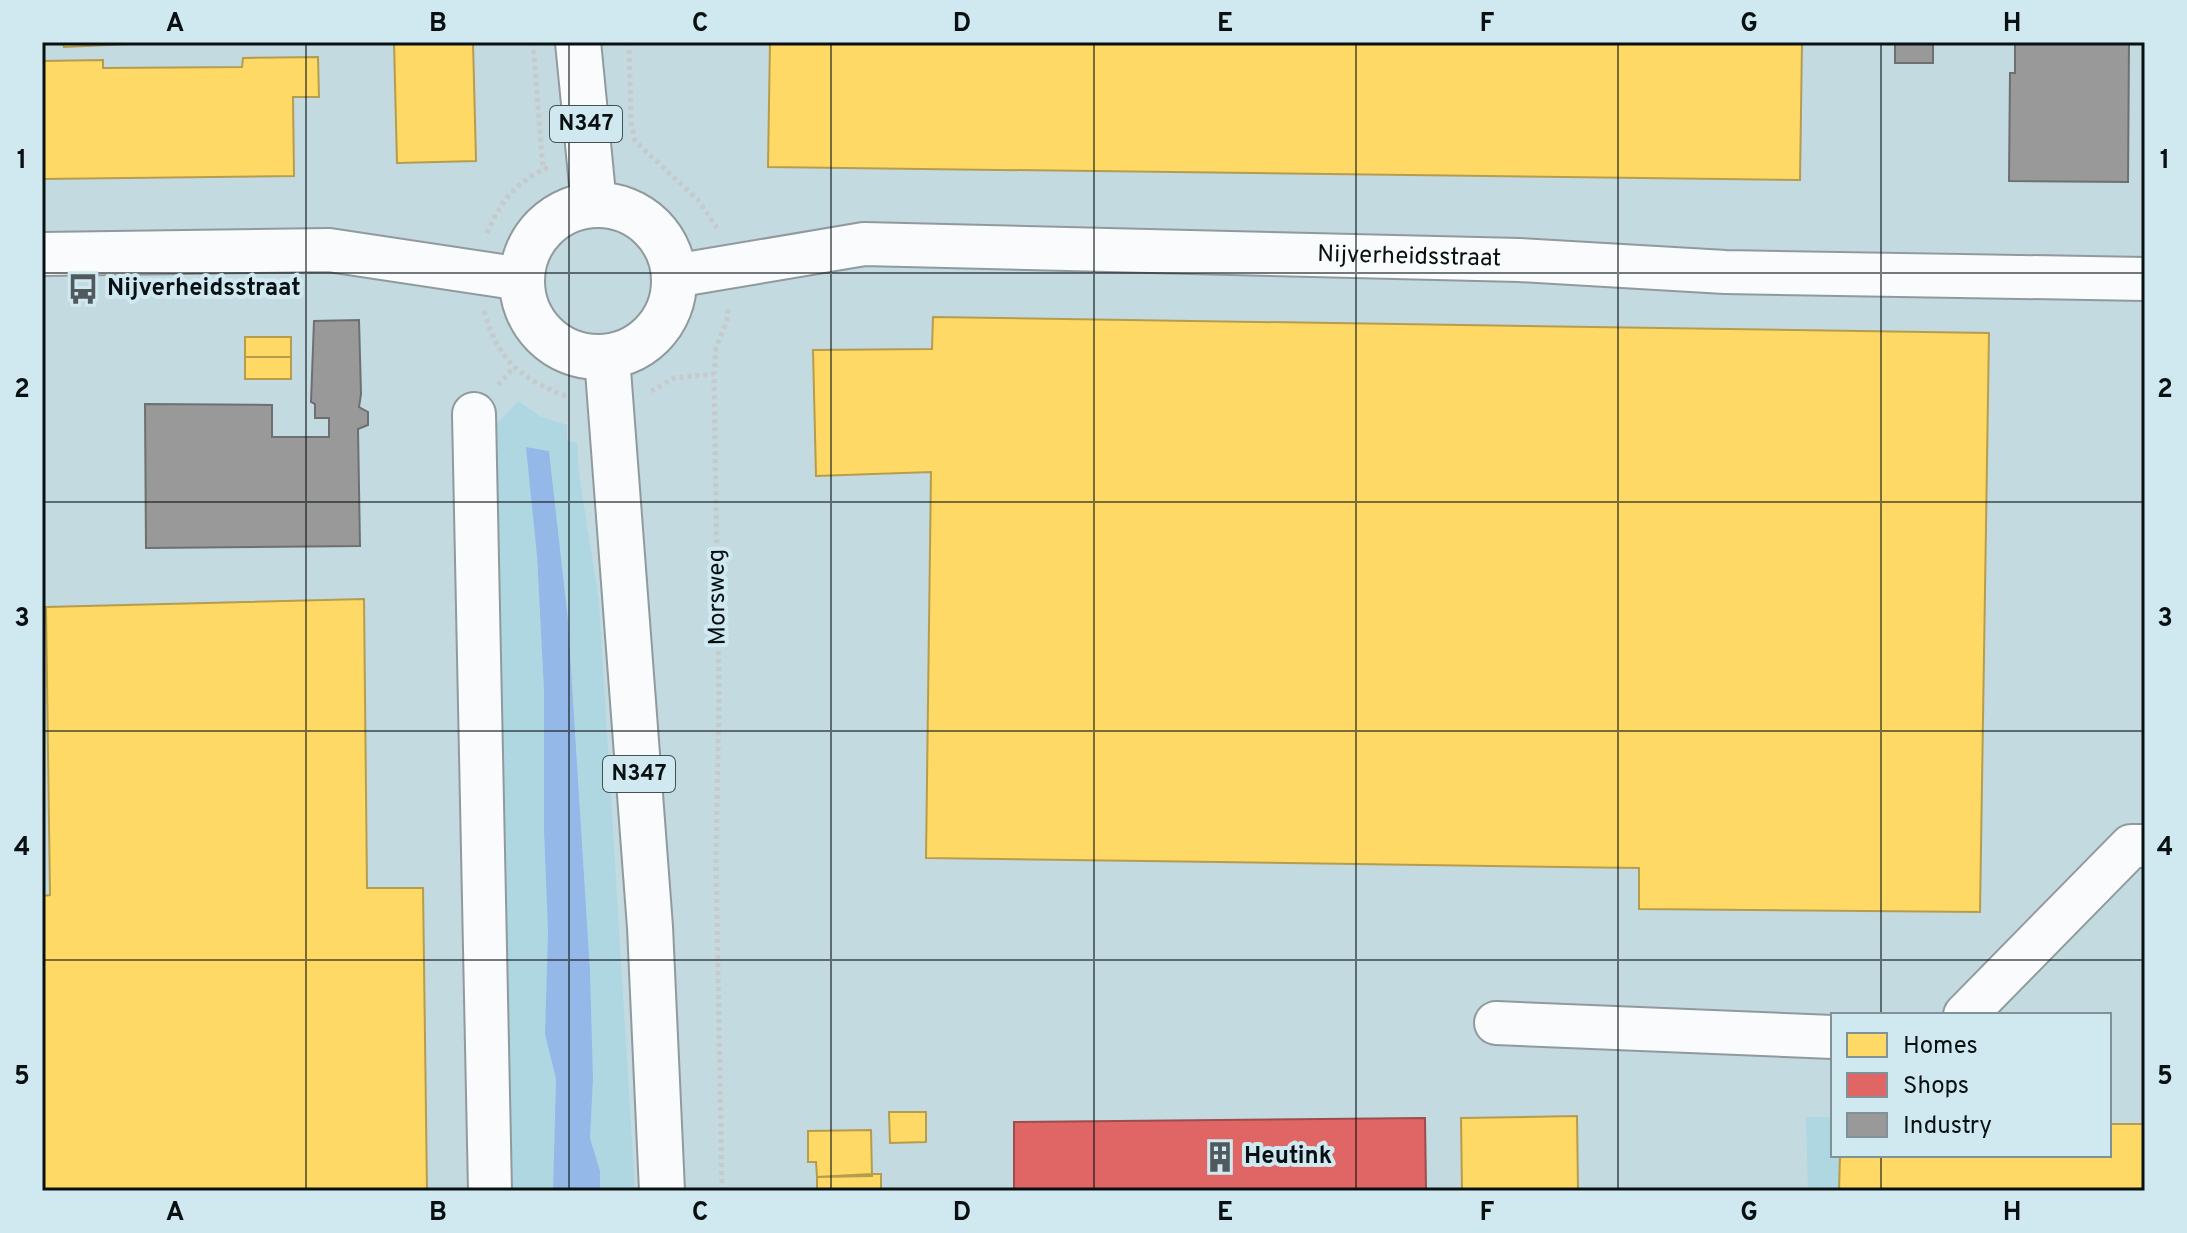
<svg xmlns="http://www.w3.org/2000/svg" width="2187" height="1233" viewBox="0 0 2187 1233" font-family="Overpass,sans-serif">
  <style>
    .built { fill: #c2dae0; fill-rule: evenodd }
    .green { fill: #afd7e2 }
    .water { fill: #94b8e8 }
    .homes { fill: #ffd966; stroke: #b59d4d; stroke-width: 2 }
    .shops { fill: #e06666; stroke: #9f4c4d; stroke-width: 2 }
    .industry { fill: #999; stroke: #6e7070; stroke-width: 2 }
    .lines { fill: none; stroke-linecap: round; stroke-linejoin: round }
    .minor-casing { stroke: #909a9d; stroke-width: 46 }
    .major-casing { stroke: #909a9d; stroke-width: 48 }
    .path { stroke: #c7cacb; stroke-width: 5; stroke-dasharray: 4 4; stroke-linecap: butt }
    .minor { stroke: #f9fbfc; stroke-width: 42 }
    .major { stroke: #f9fbfc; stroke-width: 44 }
    .grid { fill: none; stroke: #081012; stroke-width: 2; stroke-opacity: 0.55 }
    .labels { text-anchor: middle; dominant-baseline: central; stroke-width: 8; stroke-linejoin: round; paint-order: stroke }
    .shield { fill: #d0e8ef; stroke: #445154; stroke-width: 2 }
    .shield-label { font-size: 22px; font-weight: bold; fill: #081012 }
    .street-label { font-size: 24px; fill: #081012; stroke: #d0e8ef }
    .poi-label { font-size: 24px; font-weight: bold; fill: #081012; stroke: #d0e8ef; text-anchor: start }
    .neatline { fill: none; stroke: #081012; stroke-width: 3 }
    .grid-label { font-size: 26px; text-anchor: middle; font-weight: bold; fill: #081012 }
  </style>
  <rect width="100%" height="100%" fill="#d7e4e8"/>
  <path class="built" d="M42 42H2145V1191H42ZM1833 1015H2109V1155H1833Z"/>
  <path class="green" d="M518 401 541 417 567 425V441L577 443 579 474 599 601 635 1191H600V1171L590 1138 593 1079 590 971 568 620 549 451 527 447 537 556 544 690V831L548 932 545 1034 556 1079 553 1191H507L496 425Z
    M1806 1117H1833V1155H1950V1191H1808Z"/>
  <path class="water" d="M526 447 549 451 568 620 590 971 593 1079 590 1138 600 1171V1191H553L556 1079 545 1034 548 932 544 831V690L537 556Z"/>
  <path class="homes" d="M63 42H174L64 47Z
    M394 42H473L476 161 397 163Z
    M770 42H1802L1800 180 768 167Z
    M318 57 319 97H293L294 176 42 179V61L103 60V68L242 67 243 58Z
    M933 317 1989 333 1980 912 1639 909V868L926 858 931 472 816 476 813 350 932 349Z
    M245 337H291V357H245Z
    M245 357H291V379H245Z
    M364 599 367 888H423L427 1191H42V896L50 895 46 607Z
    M889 1112H926V1142L890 1143Z
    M1577 1116 1578 1191H1462L1461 1118Z
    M2109 1124H2145V1191H1839L1840 1155H2109Z
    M871 1130 872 1176 817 1177 816 1162H808V1131Z
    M872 1174H881V1191H817V1177Z"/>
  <path class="shops" d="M1425 1118 1426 1191H1014V1122Z"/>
  <path class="industry" d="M1895 42H1933V63H1895Z
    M2015 42H2129L2128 182 2009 181 2010 73H2015Z
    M359 320 361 394 359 407 368 412V425L358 429 360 546 146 548 145 404 272 405V437H329V418H315V404L311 402 314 321Z"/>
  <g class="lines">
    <defs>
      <g id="minor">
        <path d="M42 254 329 250 522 279"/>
        <path id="s1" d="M674 276 864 244 1519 260 1725 272 2145 279"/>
        <path d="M474 414 490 1191"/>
        <path d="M1965 1015 2131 846H2145"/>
        <path d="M1496 1023 1833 1037"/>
      </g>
      <path id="major" d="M578 42 594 205
        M522 281a76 76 0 1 1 152 0a76 76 0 1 1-152 0Z
        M607 357 650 927 662 1191"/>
    </defs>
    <use href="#minor" class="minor-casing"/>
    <use href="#major" class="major-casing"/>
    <path class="path" d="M533 42 543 170
      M629 42 631 122 635 141 698 200 717 228
      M487 233C502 199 516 182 549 167
      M484 311C498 361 521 379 568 397
      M498 385 513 368
      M651 391 674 378 714 374
      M722 1191 716 860 719 698 714 374 716 348 727 320 728 306"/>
    <use href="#minor" class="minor"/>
    <use href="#major" class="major"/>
  </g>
  <path class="grid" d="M306 42V1191M569 42V1191M831 42V1191M1094 42V1191M1356 42V1191M1618 42V1191M1881 42V1015M42 273H2145M42 502H2145M42 731H2145M42 960H2145M1881 1155V1191"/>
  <defs>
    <symbol id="bus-bare" viewBox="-9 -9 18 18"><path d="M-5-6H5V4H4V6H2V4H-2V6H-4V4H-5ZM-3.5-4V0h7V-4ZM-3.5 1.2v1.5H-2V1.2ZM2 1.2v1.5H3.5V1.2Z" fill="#505a5d" stroke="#d0e8ef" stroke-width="2.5" paint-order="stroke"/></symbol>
    <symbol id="building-bare" viewBox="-9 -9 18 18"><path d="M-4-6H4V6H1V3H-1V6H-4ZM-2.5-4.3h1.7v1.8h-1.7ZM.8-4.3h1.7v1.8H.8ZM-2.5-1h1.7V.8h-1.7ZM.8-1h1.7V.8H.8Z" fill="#505a5d" stroke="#d0e8ef" stroke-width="2.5" paint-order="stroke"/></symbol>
  </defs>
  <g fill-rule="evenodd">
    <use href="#bus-bare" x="61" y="267" width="44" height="44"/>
    <use href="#building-bare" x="1198" y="1135" width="44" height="44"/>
  </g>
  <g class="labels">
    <g class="shield">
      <rect x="550" y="106" width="72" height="36" rx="6"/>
      <rect x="603" y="756" width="72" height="36" rx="6"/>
    </g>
    <g class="shield-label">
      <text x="586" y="124">N347</text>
      <text x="639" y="774">N347</text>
    </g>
    <g class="street-label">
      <text stroke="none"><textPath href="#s1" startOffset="738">Nijverheidsstraat</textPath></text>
      <text transform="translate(718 597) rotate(-91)">Morsweg</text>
    </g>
    <g class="poi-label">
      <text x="107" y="289">Nijverheidsstraat</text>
      <text x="1244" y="1157">Heutink</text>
    </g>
  </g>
  <rect width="2187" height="1233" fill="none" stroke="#d0e8ef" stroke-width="88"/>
  <rect x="1831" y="1013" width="280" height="144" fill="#d0e8ef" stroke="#809297" stroke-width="2"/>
  <rect x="1847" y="1033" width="40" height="24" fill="#ffd966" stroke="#809297" stroke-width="2"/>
  <text x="1903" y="1053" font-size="24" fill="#081012">Homes</text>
  <rect x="1847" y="1073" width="40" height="24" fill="#e06666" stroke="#809297" stroke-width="2"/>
  <text x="1903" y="1093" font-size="24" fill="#081012">Shops</text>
  <rect x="1847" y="1113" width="40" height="24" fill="#999999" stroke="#809297" stroke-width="2"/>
  <text x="1903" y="1133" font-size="24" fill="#081012">Industry</text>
  <rect x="44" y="44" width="2099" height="1145" class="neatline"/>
  <g class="grid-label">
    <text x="175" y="31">A</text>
    <text x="438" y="31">B</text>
    <text x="700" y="31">C</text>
    <text x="962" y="31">D</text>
    <text x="1225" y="31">E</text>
    <text x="1487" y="31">F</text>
    <text x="1749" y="31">G</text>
    <text x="2012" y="31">H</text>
    <text x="22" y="168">1</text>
    <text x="2165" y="168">1</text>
    <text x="22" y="397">2</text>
    <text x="2165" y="397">2</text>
    <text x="22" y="626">3</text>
    <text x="2165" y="626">3</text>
    <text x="22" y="855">4</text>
    <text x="2165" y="855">4</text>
    <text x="22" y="1084">5</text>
    <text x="2165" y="1084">5</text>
    <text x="175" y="1220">A</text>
    <text x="438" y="1220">B</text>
    <text x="700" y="1220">C</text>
    <text x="962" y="1220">D</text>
    <text x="1225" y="1220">E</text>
    <text x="1487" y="1220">F</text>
    <text x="1749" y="1220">G</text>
    <text x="2012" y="1220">H</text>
  </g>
</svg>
